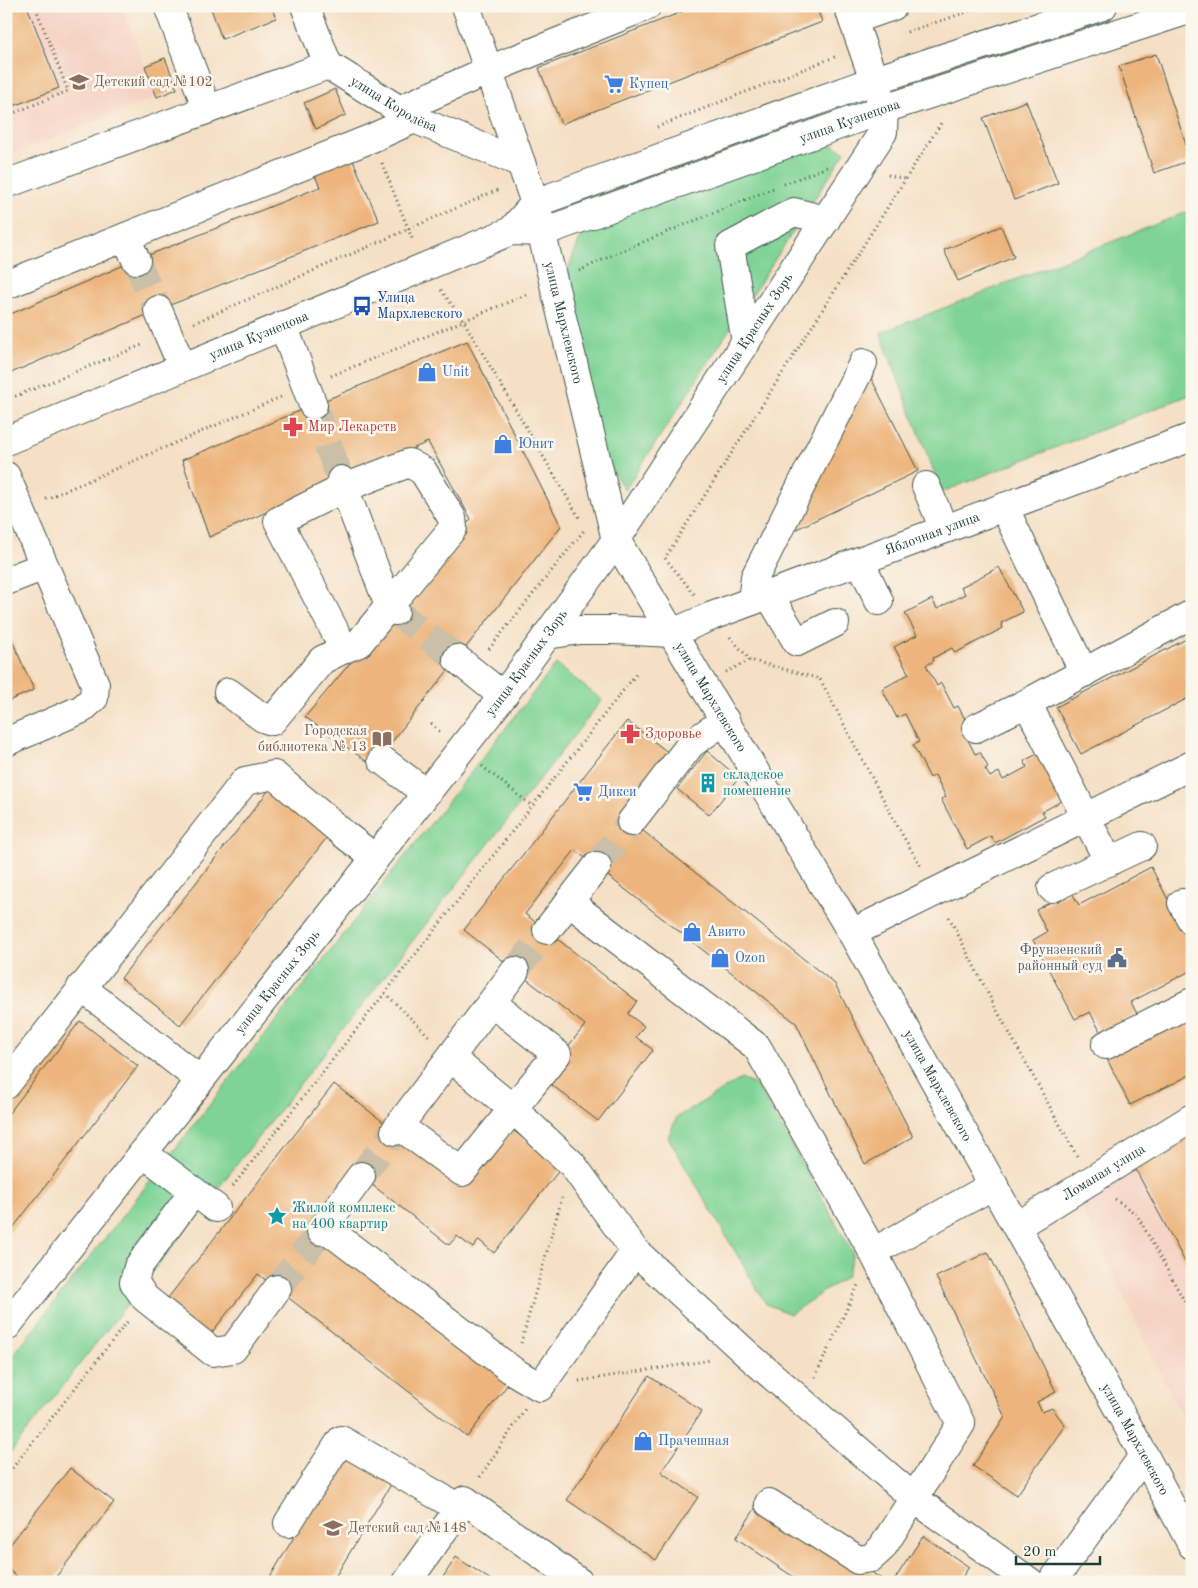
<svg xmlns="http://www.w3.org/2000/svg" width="1198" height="1588" viewBox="0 0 1198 1588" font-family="'Old Standard TT',serif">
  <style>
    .built { fill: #f5d2c3 }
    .green { fill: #7ed395; stroke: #4e8864 }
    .building { fill: #edb57d }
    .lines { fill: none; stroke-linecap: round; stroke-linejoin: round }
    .minor-tunnel { stroke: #cabfa8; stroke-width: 28; stroke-dasharray: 28 14; stroke-linecap: butt }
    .minor-casing { stroke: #3f554a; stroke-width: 30 }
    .major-casing { stroke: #3f554a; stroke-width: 30 }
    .path { stroke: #3f554a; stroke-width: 3; stroke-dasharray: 1 4; stroke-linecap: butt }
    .minor { stroke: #fff; stroke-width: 28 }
    .major { stroke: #fff; stroke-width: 28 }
    .labels { text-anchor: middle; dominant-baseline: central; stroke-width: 5; stroke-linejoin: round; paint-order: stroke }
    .education-label { font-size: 14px; fill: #785e54; stroke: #fbf7ec; text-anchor: start }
    .shop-label { font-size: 14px; fill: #366cbe; stroke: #fbf7ec; text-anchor: start }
    .street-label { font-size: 14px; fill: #1f3d34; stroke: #fbf7ec }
    .transit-label { font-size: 14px; fill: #164399; stroke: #fbf7ec; text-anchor: start }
    .health-label { font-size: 14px; fill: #be3a42; stroke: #fbf7ec; text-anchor: start }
    .culture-label { font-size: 14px; fill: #0d838f; stroke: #fbf7ec; text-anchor: start }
    .service-label { font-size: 14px; fill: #4e5e75; stroke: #fbf7ec; text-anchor: end }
  </style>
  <rect width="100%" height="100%" fill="#fbf7ec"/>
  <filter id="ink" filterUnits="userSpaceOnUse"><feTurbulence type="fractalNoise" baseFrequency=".02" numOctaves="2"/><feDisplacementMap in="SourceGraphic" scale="10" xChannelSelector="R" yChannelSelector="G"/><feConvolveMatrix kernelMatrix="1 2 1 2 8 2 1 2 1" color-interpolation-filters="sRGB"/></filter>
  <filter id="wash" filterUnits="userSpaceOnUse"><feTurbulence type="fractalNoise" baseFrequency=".0096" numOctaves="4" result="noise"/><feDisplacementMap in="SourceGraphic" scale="20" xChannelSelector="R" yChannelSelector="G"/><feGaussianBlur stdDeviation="1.12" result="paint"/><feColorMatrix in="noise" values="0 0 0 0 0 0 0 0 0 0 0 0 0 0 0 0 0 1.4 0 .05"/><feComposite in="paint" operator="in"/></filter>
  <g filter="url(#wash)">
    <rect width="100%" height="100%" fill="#f5dfc5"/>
    <path class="built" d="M6 6H122L157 97 6 156Z
      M1192 1114V1439L1072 1189Z"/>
    <path class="green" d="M813 142 830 143 845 152 625 490 590 438 573 330 568 269 586 223Z
      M1192 210V394L942 492 880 333Z
      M556 664 602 700 6 1458V1364Z
      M741 1079 758 1086 853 1253 847 1276 790 1314 766 1304 668 1137 677 1117Z"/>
    <g id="blocks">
      <path class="building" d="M6 6H27L59 88 6 109Z
        M210 6H271L276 18 222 39Z
        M697 6H816L822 22 561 124 539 68Z
        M1156 54 1191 160 1154 173 1119 66Z
        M165 58 177 89 157 97 145 66Z
        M335 89 346 115 316 129 304 103Z
        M1026 101 1058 183 1014 200 983 118Z
        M349 151 379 221 158 310 6 375V316L136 260 320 187 311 167Z
        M1001 226 1014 257 958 281 944 250Z
        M467 341 561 526 373 766 305 717 471 519 428 442 209 537 182 460Z
        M869 374 918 471 786 534Z
        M999 567 1023 612 1001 623 1003 628 955 653 952 648 933 658 934 661 926 665 937 686 941 683 954 708 958 706 972 732 966 736 975 754 980 752 988 767 985 769 990 777 999 772 1003 780 1027 767 1024 761 1039 753 1063 800 1042 812 1045 816 995 843 991 836 967 849 941 799 946 797 935 775 930 778 913 745 919 742 905 714 897 718 882 689 909 674 894 647 917 635 905 613 932 599 937 609 965 594 961 587Z
        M6 627 34 690 6 702Z
        M1192 636V696L1081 754 1056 707Z
        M627 721 669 753 642 830 835 984 913 1137 865 1164 796 1023 575 850 525 914 637 1001 628 1014 644 1026 636 1037 653 1050 598 1121 543 1078 585 1025 464 930Z
        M707 751 739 778 709 815 677 789Z
        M273 785 332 831 180 1025 121 978Z
        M1151 867 1192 946V970L1131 1002 1137 1014 1101 1033 1090 1012 1075 1019 1033 940 1047 932 1036 910 1071 891 1079 905Z
        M1180 1015 1187 1029 1192 1027V1074L1130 1105 1104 1053Z
        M80 1021 138 1066 6 1237V1117Z
        M334 1084 465 1185 509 1127 561 1168 494 1253 479 1240 473 1248 457 1236 449 1245 356 1172 315 1226 512 1379 467 1437 258 1274 205 1341 161 1307Z
        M1192 1126V1275L1130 1159Z
        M988 1252 1056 1392 1037 1402 1042 1412 1052 1408 1065 1425 1017 1495 973 1466 1005 1417 936 1277Z
        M649 1376 702 1411 661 1472 698 1497 656 1560 567 1500Z
        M350 1444 398 1473 332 1582H267Z
        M70 1468 114 1502 52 1582H24L6 1568V1550Z
        M762 1498 886 1582H801L736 1538Z
        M923 1536 969 1567 959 1582H893Z
        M456 1557 494 1582H440Z"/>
    </g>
  </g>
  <g filter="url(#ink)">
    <use href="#blocks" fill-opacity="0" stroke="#3f554a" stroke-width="1"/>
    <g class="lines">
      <path class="minor-tunnel" d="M136 260 158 310
        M313 405 341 480
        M395 611 457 659
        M597 866 631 822
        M515 971 547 930
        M361 1176 395 1131
        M277 1289 321 1231"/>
      <defs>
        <g id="minor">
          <path d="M168 6 207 109"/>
          <path id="s1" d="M305 6 328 65 414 119 521 163"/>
          <path id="s2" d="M466 6 535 203 543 232V239L616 540 852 933 1144 1455 1192 1545"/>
          <path d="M853 20 893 6"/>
          <path d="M399 110 489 70 647 6"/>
          <path d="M6 184 328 65"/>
          <path d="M126 237 136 260"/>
          <path d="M6 285 372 138 414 119"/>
          <path d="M158 310 182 366"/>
          <path d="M283 325 313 405"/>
          <path d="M746 343 730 246 794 212 826 220"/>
          <path d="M6 476 95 684 94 698 82 709 6 742"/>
          <path d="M341 480 389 606 359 643 344 649"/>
          <path d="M926 486 944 529"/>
          <path d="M1004 507 1084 673"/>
          <path d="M860 561 879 601"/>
          <path d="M6 581 44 566"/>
          <path d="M769 595 797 642 835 623"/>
          <path d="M752 601 755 577 863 363"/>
          <path id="s3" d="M547 635 580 630H614L672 633 712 616 1192 437"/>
          <path d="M457 659 503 696"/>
          <path d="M228 692 263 718 272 721 322 660 344 649 278 521 344 488 409 463 423 471 452 518 453 528 389 606 395 611"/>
          <path d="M1027 703 1109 862"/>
          <path d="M976 728 1027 703 1192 614"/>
          <path d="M382 760 426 793"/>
          <path d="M631 822 691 744 725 720"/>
          <path d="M1052 888 1142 846"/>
          <path d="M569 902 757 1047 873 1252"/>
          <path d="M1182 903 1192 921"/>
          <path d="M547 930 597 866"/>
          <path d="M852 933 1192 765"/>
          <path d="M81 987 200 1080"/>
          <path d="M1106 1045 1192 1002"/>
          <path d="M451 1058 513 1109 572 1164 635 1251 747 1354 915 1499 1030 1582"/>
          <path d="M6 1085 245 781 274 775 345 835 375 858"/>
          <path d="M399 1126 462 1172 557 1054 492 1003"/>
          <path d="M395 1131 515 971"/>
          <path d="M143 1153 216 1208"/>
          <path d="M194 1191 138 1267 134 1282 145 1298 213 1352 233 1349 277 1289"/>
          <path id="s4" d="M1017 1226 1192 1118"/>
          <path d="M324 1227 513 1371 540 1387 635 1251"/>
          <path d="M321 1231 361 1176"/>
          <path id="s5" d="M6 1327 503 696 616 540 883 132 884 109 848 6"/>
          <path d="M769 1503 858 1560 871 1558 882 1548 961 1424 873 1252 994 1185"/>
          <path d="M288 1523 341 1440 459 1508"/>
          <path d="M407 1582 465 1500 579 1582"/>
          <path d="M1052 1582 1144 1455"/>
        </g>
        <g id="major">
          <path d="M511 231 535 203 875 80 1103 6"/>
          <path id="s6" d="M6 441 511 231 543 232 884 109 1192 9"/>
        </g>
      </defs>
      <use href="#minor" class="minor-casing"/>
      <use href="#major" class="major-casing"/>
      <path class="path" d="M907 32 985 6
        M6 116 68 91 35 6
        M657 127 837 56
        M382 163 413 241
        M888 175 905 179
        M784 184 827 167
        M579 271 619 252 776 187
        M441 290 463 320 580 519
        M194 323 500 189
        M331 376 528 294
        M6 400 142 345
        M46 499 281 397
        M694 594 665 558 943 120
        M730 637 750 660
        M489 649 585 529
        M726 672 750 660 820 679 899 829 922 868
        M431 724 440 732
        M482 766 532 806
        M949 917 994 1005 1077 1156
        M385 993 431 1038
        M233 1186 637 673
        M1115 1199 1137 1215 1192 1315
        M521 1343 562 1198
        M815 1377 858 1285
        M579 1381 711 1360
        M6 1476 128 1321
        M480 1477 525 1409"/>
      <use href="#minor" class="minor"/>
      <use href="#major" class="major"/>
    </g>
  </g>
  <defs>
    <symbol id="school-bare" viewBox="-9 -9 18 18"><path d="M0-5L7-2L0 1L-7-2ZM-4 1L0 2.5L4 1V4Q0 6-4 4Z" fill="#8d6e63" stroke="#fbf7ec" stroke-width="2.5" paint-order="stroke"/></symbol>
    <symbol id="supermarket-bare" viewBox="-9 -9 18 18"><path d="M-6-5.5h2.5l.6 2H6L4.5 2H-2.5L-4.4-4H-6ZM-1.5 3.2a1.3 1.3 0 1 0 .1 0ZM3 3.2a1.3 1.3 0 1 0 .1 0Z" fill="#3f7fe0" stroke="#fbf7ec" stroke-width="2.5" paint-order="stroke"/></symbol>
    <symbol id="bus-bare" viewBox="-9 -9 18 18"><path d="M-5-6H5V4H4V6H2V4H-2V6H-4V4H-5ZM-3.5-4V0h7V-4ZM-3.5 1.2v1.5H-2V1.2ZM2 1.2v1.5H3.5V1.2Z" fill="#1a4fb4" stroke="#fbf7ec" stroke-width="2.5" paint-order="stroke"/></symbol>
    <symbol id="shop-bare" viewBox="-9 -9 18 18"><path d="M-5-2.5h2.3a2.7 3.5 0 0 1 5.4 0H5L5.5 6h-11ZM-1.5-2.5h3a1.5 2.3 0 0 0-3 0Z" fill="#3f7fe0" stroke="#fbf7ec" stroke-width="2.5" paint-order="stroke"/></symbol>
    <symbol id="pharmacy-bare" viewBox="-9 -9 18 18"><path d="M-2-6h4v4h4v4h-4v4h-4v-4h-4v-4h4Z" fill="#e0444e" stroke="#fbf7ec" stroke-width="2.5" paint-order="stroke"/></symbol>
    <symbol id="library-bare" viewBox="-9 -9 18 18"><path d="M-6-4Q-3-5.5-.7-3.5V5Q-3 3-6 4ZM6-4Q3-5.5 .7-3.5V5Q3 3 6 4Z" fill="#8d6e63" stroke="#fbf7ec" stroke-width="2.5" paint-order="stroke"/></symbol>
    <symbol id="building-bare" viewBox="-9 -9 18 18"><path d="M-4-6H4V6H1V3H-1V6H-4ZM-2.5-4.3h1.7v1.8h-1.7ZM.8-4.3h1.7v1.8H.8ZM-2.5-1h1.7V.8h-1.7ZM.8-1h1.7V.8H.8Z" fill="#0f9aa8" stroke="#fbf7ec" stroke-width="2.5" paint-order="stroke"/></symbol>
    <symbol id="civic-bare" viewBox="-9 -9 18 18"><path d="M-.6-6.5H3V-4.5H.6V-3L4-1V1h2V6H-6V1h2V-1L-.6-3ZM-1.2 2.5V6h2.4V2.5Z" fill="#5c6f8a" stroke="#fbf7ec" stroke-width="2.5" paint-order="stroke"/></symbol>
    <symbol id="sight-bare" viewBox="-9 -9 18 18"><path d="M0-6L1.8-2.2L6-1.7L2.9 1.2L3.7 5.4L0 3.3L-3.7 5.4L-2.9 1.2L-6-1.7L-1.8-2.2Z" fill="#0f9aa8" stroke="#fbf7ec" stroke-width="2.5" paint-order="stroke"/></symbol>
  </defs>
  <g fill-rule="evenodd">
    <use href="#school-bare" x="65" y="68" width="28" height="28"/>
    <use href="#supermarket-bare" x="600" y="70" width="28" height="28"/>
    <use href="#bus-bare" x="348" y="292" width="28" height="28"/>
    <use href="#shop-bare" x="413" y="358" width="28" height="28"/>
    <use href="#pharmacy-bare" x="279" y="413" width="28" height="28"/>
    <use href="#shop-bare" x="489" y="430" width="28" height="28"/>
    <use href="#pharmacy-bare" x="616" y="720" width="28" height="28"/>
    <use href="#library-bare" x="368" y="725" width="28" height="28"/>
    <use href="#building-bare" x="694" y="769" width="28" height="28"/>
    <use href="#supermarket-bare" x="569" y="778" width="28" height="28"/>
    <use href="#shop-bare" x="678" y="918" width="28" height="28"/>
    <use href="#shop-bare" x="706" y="944" width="28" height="28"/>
    <use href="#civic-bare" x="1103" y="944" width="28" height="28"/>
    <use href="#sight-bare" x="263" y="1202" width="28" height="28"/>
    <use href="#shop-bare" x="629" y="1427" width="28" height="28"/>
    <use href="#school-bare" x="319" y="1514" width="28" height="28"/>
  </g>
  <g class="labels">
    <g class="education-label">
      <text x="94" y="82">Детский сад №102</text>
      <text x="367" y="731" text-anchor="end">Городская<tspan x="367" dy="16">библиотека № 13</tspan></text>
      <text x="348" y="1528">Детский сад №148</text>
    </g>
    <g class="shop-label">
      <text x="629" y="84">Купец</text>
      <text x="442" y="372">Unit</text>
      <text x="518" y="444">Юнит</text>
      <text x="598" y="792">Дикси</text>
      <text x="707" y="932">Авито</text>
      <text x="735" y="958">Ozon</text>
      <text x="658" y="1441">Прачешная</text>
    </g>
    <g class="street-label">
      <text stroke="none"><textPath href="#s1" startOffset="140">улица Королёва</textPath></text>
      <text stroke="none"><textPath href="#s6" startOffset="905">улица Кузнецова</textPath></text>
      <text stroke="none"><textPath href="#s2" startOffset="332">улица Мархлевского</textPath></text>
      <text stroke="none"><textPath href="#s5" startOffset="1249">улица Красных Зорь</textPath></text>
      <text stroke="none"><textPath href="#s6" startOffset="274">улица Кузнецова</textPath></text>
      <text stroke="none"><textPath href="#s3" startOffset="404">Яблочная улица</textPath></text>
      <text stroke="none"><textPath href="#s5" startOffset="844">улица Красных Зорь</textPath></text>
      <text stroke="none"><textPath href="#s2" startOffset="739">улица Мархлевского</textPath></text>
      <text stroke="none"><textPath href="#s5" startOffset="439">улица Красных Зорь</textPath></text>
      <text stroke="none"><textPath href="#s2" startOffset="1189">улица Мархлевского</textPath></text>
      <text stroke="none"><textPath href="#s4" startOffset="102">Ломаная улица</textPath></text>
      <text stroke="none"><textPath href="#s2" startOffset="1594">улица Мархлевского</textPath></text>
    </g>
    <g class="transit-label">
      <text x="377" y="298">Улица<tspan x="377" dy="16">Мархлевского</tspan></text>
    </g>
    <g class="health-label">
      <text x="308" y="427">Мир Лекарств</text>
      <text x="645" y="734">Здоровье</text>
    </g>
    <g class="culture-label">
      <text x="723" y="775">складское<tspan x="723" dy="16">помешение</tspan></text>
      <text x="292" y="1208">Жилой комплекс<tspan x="292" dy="16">на 400 квартир</tspan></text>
    </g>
    <g class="service-label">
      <text x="1102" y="950">Фрунзенский<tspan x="1102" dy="16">районный суд</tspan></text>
    </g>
  </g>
  <rect width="1198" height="1588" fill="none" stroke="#fbf7ec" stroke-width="25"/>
  <path d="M1016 1556v8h84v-8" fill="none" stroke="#1f3d34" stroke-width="2.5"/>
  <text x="1023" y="1556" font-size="15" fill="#1f3d34" stroke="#fbf7ec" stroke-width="4" paint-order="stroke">20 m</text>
</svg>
